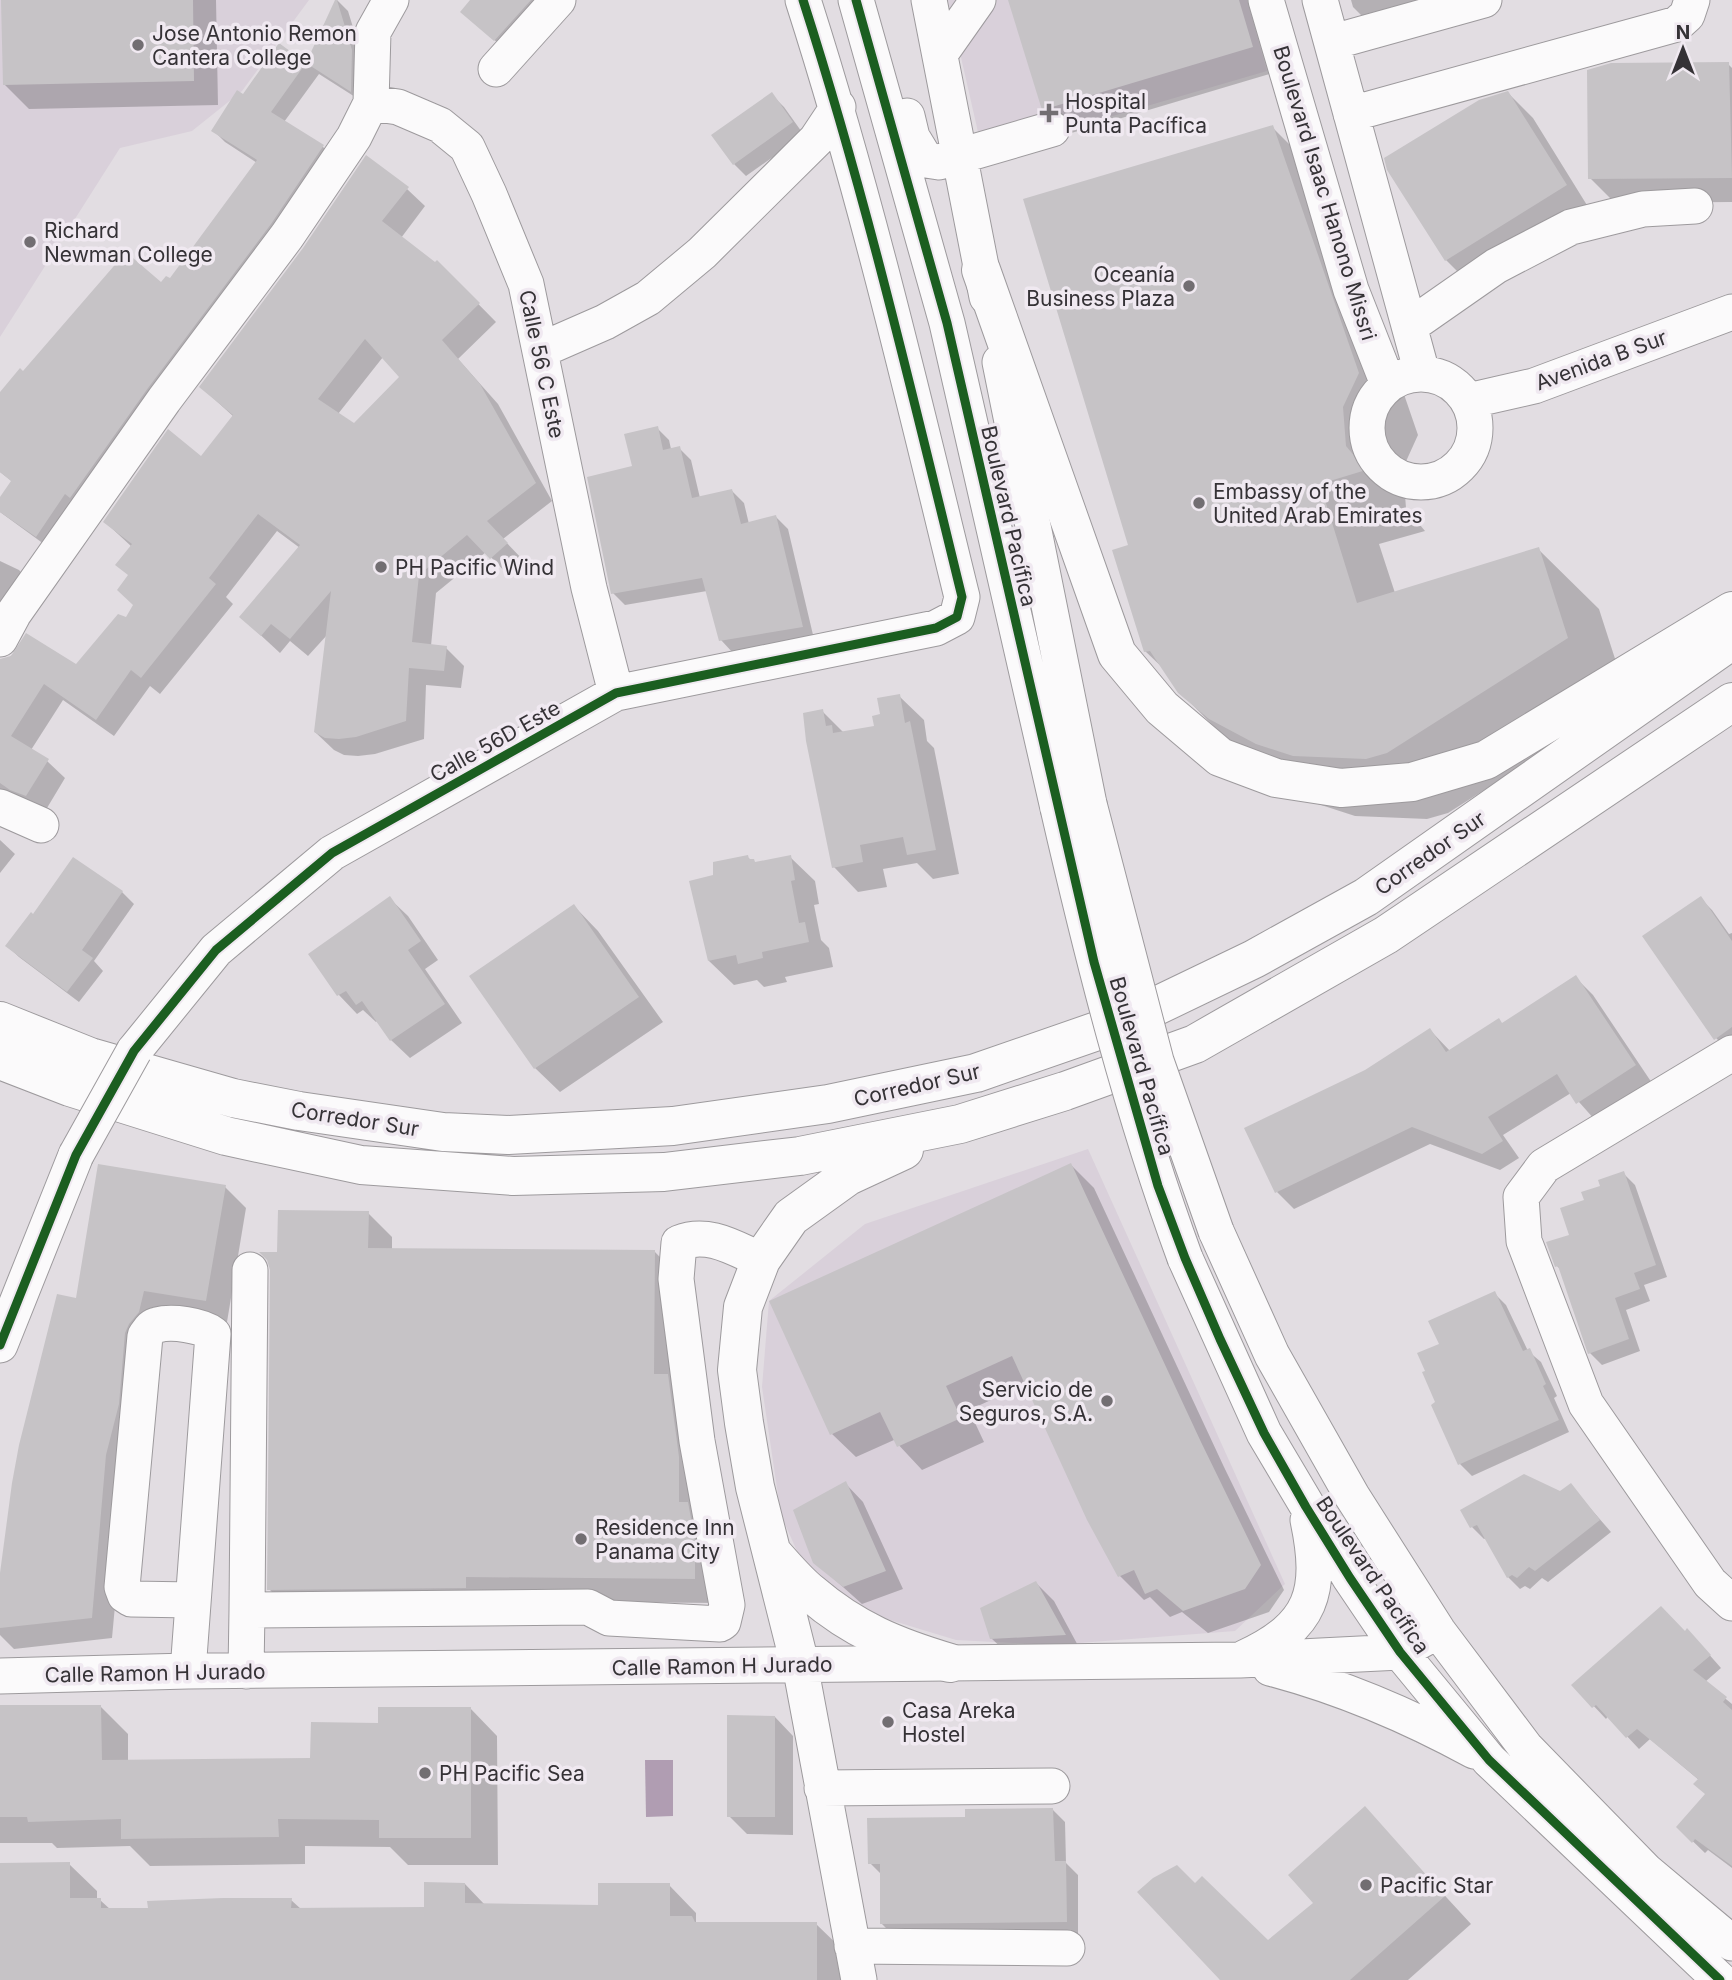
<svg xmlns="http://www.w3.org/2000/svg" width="1732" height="1980" viewBox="0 0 1732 1980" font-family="Inter,sans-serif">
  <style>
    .built { fill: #d9d0da }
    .water { fill: #b09db2 }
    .shadow { fill: #0003; fill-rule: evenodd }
    .building { fill: #c6c3c6; fill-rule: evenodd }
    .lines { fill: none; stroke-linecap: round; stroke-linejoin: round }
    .minor-casing { stroke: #9d9a9d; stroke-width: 37 }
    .highway-casing { stroke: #9d9a9d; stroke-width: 40 }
    .minor { stroke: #fbfafb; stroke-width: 35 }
    .highway { stroke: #fbfafb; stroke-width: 38 }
    .minor-bridge-casing { stroke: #9d9a9d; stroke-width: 37; stroke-linecap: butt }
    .minor-bridge { stroke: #fbfafb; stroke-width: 35 }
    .cycleway-casing { stroke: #f0e9f1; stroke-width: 13 }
    .cycleway { stroke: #1b5e20; stroke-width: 9 }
    .poi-dot { fill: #726e72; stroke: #f0e9f1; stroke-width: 2.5 }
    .labels { text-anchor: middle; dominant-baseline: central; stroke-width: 7; stroke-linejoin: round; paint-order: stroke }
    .poi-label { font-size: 21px; fill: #353236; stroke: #f0e9f1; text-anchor: start }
    .street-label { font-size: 21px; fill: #353236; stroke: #f0e9f1 }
  </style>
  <rect width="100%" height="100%" fill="#e2dde2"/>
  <path class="built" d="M0 0H309L242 91 192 131 120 148 0 337Z
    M948 0H1247L1267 71 983 154Z
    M1088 1149 1285 1584 1235 1631 1053 1645 956 1640 854 1609 804 1567 781 1515 762 1387 769 1301 865 1224Z"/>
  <path class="water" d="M645 1760H673V1816L646 1817Z"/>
  <path class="shadow" d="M3 0H216L218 105 29 109 4 84Z
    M337 0 348 11 364 63 363 102 319 74 284 122 323 147 335 159 48 547 0 512V500L13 482 0 472V394L23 373 170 281 257 163 225 142 213 130 244 96 279 46 307 66Z
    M473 0H534L544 10 507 51 475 23Z
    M1010 0H1255L1276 72 1068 134 1043 109Z
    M1351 0H1488L1377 31 1353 7Z
    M1728 64 1732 68V202L1615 203 1590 178Z
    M1508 93 1533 118 1590 210 1471 285 1446 260Z
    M772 95 784 107 804 135 746 176 734 164Z
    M1272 127 1333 188 1418 435 1403 468 1406 508 1425 531 1379 544 1395 593 1538 549 1599 609 1628 699 1448 813 1427 819 1355 816 1318 804 1272 779 1240 753 1179 691 1165 670 1145 651 1130 546Z
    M407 189 425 206 401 238 435 264 437 262 496 322 458 359 498 404 552 501 503 539 525 562 509 576 486 552 436 593 431 646 446 648 464 666 461 688 426 685 424 739 375 754 358 756 344 755 334 750 315 732 328 634 308 656 290 641 280 653 241 617 300 548 277 531 226 597 233 604 160 694 150 686 114 736 63 700 31 750 47 761 65 778 44 813 0 790V671L7 659 19 650 77 666 127 619 135 605 130 576 132 547 105 522 201 459 234 417 201 387ZM383 357 401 377 354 425 338 414Z
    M657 428 669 440 671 449 679 448 691 460 700 498 732 491 744 503 749 524 776 517 788 529 814 639 733 653 721 640 707 591 625 605 613 593 634 467Z
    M0 561 19 570 30 582 0 626Z
    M899 696 924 720 927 741 934 748 959 874 933 879 917 863 883 869 887 887 858 892 834 867 822 711 844 733 876 728 882 715Z
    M0 840 15 854 0 873Z
    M747 857 756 863 790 857 815 881 819 904 814 905 821 940 829 948 833 967 785 977 787 982 764 987 757 980 734 985 709 961 715 877Z
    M122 892 134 904 94 961 103 971 79 1002 19 957 7 946 34 916Z
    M389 898 408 916 438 960 425 969 462 1023 410 1058 391 1040 378 1020 376 1022 363 1010 357 1014 339 995 311 955Z
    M1700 898 1712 910 1729 934 1732 933V1047L1728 1050 1716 1038Z
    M574 906 598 931 663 1022 560 1092 535 1068Z
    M1576 978 1593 995 1652 1083 1595 1120 1571 1093 1503 1135 1519 1158 1500 1170 1430 1144 1294 1209 1277 1192 1366 1071 1430 1030 1450 1051 1503 1025Z
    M1071 1165 1094 1188 1224 1467 1284 1590 1269 1612 1208 1633 1182 1612 1170 1617 1150 1597 1144 1600 1120 1576 1026 1384 969 1410 984 1442 922 1470 894 1440 856 1457 832 1434Z
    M1623 1173 1635 1185 1667 1277 1644 1285 1650 1301 1626 1310 1640 1351 1602 1365 1590 1353 1561 1270 1557 1266 1586 1201 1602 1187Z
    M225 1187 246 1208 227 1322 165 1312 127 1477 112 1638 14 1649 0 1635V1579L77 1301Z
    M368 1213 392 1237V1250L655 1252 679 1277 718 1603 490 1601 294 1614 269 1589 279 1254Z
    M1494 1293 1506 1305 1528 1351 1541 1362 1557 1396 1554 1398 1569 1432 1472 1476 1460 1464 1437 1403 1441 1344Z
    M845 1483 863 1502 903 1589 862 1604 815 1562Z
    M1570 1485 1611 1532 1548 1582 1542 1578 1530 1589 1525 1586 1520 1589 1508 1577 1486 1538 1484 1539 1472 1527 1463 1511 1560 1493Z
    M1036 1583 1054 1601 1082 1653 1010 1656 991 1638Z
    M1685 1632 1699 1643 1721 1668 1705 1682 1732 1704V1868L1708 1850 1705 1853 1678 1827 1707 1795 1699 1780 1650 1739 1639 1749 1608 1716 1606 1719 1574 1685Z
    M100 1706 128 1734V1762L312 1760 380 1725 470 1708 497 1736 498 1865H408L390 1847 305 1846V1864L150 1866 130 1846 57 1848 52 1843H0V1707Z
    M775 1717 793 1736V1835L747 1834 729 1816Z
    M1365 1809 1471 1924 1408 1980H1220L1196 1886 1268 1942 1315 1903Z
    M1053 1810 1065 1822 1066 1863 1078 1875V1933L893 1935 881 1923 882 1875 870 1863 966 1819Z
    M0 1864H69L97 1891V1900H100L111 1910H149L291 1900 301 1909H425L465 1884 485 1905 600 1906 669 1885 696 1913V1924H816L844 1951V1980H0Z"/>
  <path class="building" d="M1 0H193L194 81 3 85Z
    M335 0H337L352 50 351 92 306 63Z
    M470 0H531L494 41 460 12Z
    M1008 0H1239L1253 47 1042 110Z
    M279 43 306 63 271 112 324 145 271 224 148 388 70 498 65 494 36 537 0 512V497L11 481 0 472V392L20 368 23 371 126 252 161 282 166 276 170 278 257 160 211 131 237 90 243 94Z
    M1729 62 1732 178 1588 179 1587 70 1611 63Z
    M1508 91 1567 185 1445 261 1387 170 1384 158 1479 100Z
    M772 92 793 122 733 165 711 135Z
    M1273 125 1359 373 1343 407 1346 446 1366 470 1320 484 1357 603 1539 547 1568 638 1387 753 1366 759 1293 756 1256 744 1209 719 1178 693 1150 651 1144 652 1112 550 1128 545 1023 199Z
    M366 155 409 187 382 221 435 262 437 260 480 303 442 340 480 384 536 483 487 521 508 543 490 559 467 535 419 575 412 642 447 646 444 671 409 668 406 721 356 737 339 739 325 738 314 732 331 591 290 639 271 624 261 636 239 617 300 545 258 514 209 578 216 584 141 678 131 670 96 720 44 684 11 736 49 759 26 796 10 790 0 783V659L11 656 26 633 76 664 118 614 126 617 133 605 117 590 128 575 115 565 132 544 103 522 168 429 201 456 233 415 199 387 303 248ZM365 339 399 377 354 423 318 399Z
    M658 426 663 450 680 446 692 498 732 489 741 524 776 515 803 627 719 641 702 578 611 594 587 477 632 466 624 434Z
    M900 694 905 723 910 721 936 850 907 855 903 837 860 845 863 862 832 868 806 741 803 713 823 709 826 726 832 725 833 733 874 726 872 716 880 714 877 698Z
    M748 855 749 859H754L755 862 791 855 795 880 791 881 799 923 805 922 809 942 762 952 763 958 738 964 736 955 708 961 689 881 713 875V862Z
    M73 857 123 891 82 950 93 958 67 992 5 946 31 912 33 914Z
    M390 896 421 941 408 950 445 1004 390 1041 362 1001 356 1005 346 991 337 996 308 954Z
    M1701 896 1732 941V1027L1714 1040 1642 936Z
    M574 904 639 997 534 1069 469 976Z
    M1576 975 1636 1065 1576 1104 1557 1074 1488 1117 1503 1141 1482 1154 1412 1127 1275 1193 1244 1128 1365 1070 1430 1028 1446 1052 1499 1018 1502 1023Z
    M1071 1163 1201 1442 1261 1565 1245 1589 1183 1611 1157 1589 1145 1594 1134 1570 1118 1577 1087 1520 1012 1356 946 1386 961 1418 897 1447 880 1412 830 1435 769 1301Z
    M98 1164 226 1185 206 1301 144 1291 139 1312 129 1324 125 1333 119 1404 106 1455 92 1618 0 1628V1573L12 1483 19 1445 57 1294 76 1298Z
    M1624 1171 1656 1265 1634 1273 1640 1289 1615 1298 1629 1339 1588 1354 1558 1266 1555 1267 1546 1242 1569 1235 1560 1208 1584 1200 1581 1192 1600 1186 1598 1180Z
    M278 1210 369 1211 368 1248 655 1250 654 1374H668L679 1457V1502H688L695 1541V1579L466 1577V1588L267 1590 270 1270 267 1260 259 1252H277Z
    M1495 1291 1523 1351 1530 1348 1546 1384 1543 1386 1559 1420 1458 1465 1431 1405 1435 1402 1422 1372 1425 1371 1417 1353 1439 1344 1428 1321Z
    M1524 1474 1560 1491 1571 1483 1600 1520 1535 1571 1529 1567 1517 1578 1512 1575 1507 1578 1477 1525 1470 1528 1460 1510Z
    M846 1481 886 1571 843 1587 813 1563 793 1510Z
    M1036 1581 1066 1635 990 1639 980 1608Z
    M1661 1606 1685 1631 1687 1628 1711 1655 1693 1670 1727 1697 1723 1702 1732 1710V1866L1695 1839 1692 1843 1676 1827 1705 1794 1693 1784 1698 1779 1637 1729 1626 1738 1596 1705 1592 1708 1571 1685Z
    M0 1705H101L102 1760 310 1758 311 1722 378 1723V1707H471V1838H379V1820L278 1819 279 1837 121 1839V1819L28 1822 27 1817H0Z
    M727 1715 775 1716V1817H727Z
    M1365 1806 1445 1896 1350 1980H1220L1137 1892 1153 1878 1177 1865 1195 1883 1202 1876 1268 1940 1313 1903 1288 1875Z
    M1053 1808 1055 1861H1066L1067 1922 880 1924V1864H868L867 1818 965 1817V1809Z
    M70 1862V1898H101V1908H148L147 1901 223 1898H292L291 1908 424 1907V1882L465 1883V1903L598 1905V1883H670V1916H692L695 1922H817V1980H0V1863Z"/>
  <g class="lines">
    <defs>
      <path id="minor" d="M856 0 947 323 1058 808
        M929 0 987 297
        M1266 0 1351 290 1388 384
        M1320 0 1422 373
        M1333 42 1484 0
        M940 54 978 0
        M496 69 558 0
        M371 103 398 107 440 125 467 147 489 194 526 284 589 588 616 693
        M1351 114 1677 24 1687 15 1692 0
        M907 116 912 137 926 160 939 162 1052 129
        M1410 326 1496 266 1571 227 1643 209 1695 206
        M541 350 605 322 648 298 702 253 816 140 838 107
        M1000 362 1089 804
        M1367 428a54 54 0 1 1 108 0a54 54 0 1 1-108 0Z
        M1468 401 1534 386 1732 312
        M0 639 14 613 164 400 287 236 354 137 371 103 373 32 391 0
        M0 807 41 825
        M134 1051 216 950 332 853 616 693 936 628 957 617 962 597C913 397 866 196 803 0
        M1732 1053 1544 1166 1521 1197 1524 1241 1586 1404 1710 1583 1732 1603
        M1216 1231 1272 1355 1352 1496 1438 1631 1526 1748 1646 1871 1732 1943
        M1185 1258 1264 1433 1350 1578 1400 1652 1489 1760 1720 1980
        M0 1345 76 1155
        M247 1610 250 1270
        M1244 1658C1313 1626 1323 1592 1308 1520
        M800 1665 859 1980
        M1270 1668C1342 1687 1408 1715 1474 1751
        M188 1671 213 1334C201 1325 172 1321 157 1325 151 1326 149 1331 145 1336L122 1587 125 1595 131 1599 193 1600
        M246 1671 247 1610 588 1607 609 1618 720 1624 723 1622 727 1605 697 1441 676 1279 679 1243C708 1231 734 1248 761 1260
        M0 1676 188 1671 1240 1660 1400 1652 1438 1631
        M822 1788 1052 1786
        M852 1946 1067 1948"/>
      <path id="highway" d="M981 270 1117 654 1162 708 1220 757 1276 778 1341 788 1412 782 1486 760 1732 611
        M0 1021 90 1057 233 1098 299 1111 443 1132 508 1135 673 1126 828 1104 976 1073 1123 1022 1254 959 1366 897 1732 640
        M0 1060 70 1087 226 1136 361 1165 513 1176 664 1172 800 1156 960 1124 1065 1091 1195 1044 1386 935 1732 702
        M773 1554C785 1567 797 1582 811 1593 854 1630 896 1647 950 1663
        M800 1665 755 1487 744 1423 737 1370 743 1307 761 1260 791 1217 848 1176 904 1150"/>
    </defs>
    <use href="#minor" class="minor-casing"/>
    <use href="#highway" class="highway-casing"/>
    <use href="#minor" class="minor"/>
    <use href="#highway" class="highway"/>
    <defs>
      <path id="minor-bridge" d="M1089 804 1156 1061 1216 1231
        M1058 808C1093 960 1131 1111 1185 1258
        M76 1155 134 1051"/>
    </defs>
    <use href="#minor-bridge" class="minor-bridge-casing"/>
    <use href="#minor-bridge" class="minor-bridge"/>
    <defs>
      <path id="cycleway" d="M856 0 947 323 1094 962 1158 1186 1185 1258 1220 1339 1264 1433 1306 1507 1350 1578 1400 1652 1489 1760 1720 1980
        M0 1345 76 1155 134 1051 216 950 332 853 616 693 936 628 957 617 962 597C913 397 866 196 803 0"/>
    </defs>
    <use href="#cycleway" class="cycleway-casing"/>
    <use href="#cycleway" class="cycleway"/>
  </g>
  <g class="poi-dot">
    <circle cx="138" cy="45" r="7"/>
    <path d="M1045.5 102.5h7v7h7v7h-7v7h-7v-7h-7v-7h7z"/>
    <circle cx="30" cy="242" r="7"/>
    <circle cx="1189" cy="286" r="7"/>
    <circle cx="1199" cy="503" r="7"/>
    <circle cx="381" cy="567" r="7"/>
    <circle cx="1107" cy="1401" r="7"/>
    <circle cx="581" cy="1539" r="7"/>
    <circle cx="888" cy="1722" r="7"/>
    <circle cx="425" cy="1773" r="7"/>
    <circle cx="1366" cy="1885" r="7"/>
  </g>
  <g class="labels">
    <g class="poi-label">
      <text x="152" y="33">Jose Antonio Remon<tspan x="152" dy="24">Cantera College</tspan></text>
      <text x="1065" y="101">Hospital<tspan x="1065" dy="24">Punta Pacífica</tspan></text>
      <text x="44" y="230">Richard<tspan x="44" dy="24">Newman College</tspan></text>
      <text x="1175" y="274" text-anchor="end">Oceanía<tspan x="1175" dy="24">Business Plaza</tspan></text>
      <text x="1213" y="491">Embassy of the<tspan x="1213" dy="24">United Arab Emirates</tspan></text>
      <text x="395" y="567">PH Pacific Wind</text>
      <text x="1093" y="1389" text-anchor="end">Servicio de<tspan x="1093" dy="24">Seguros, S.A.</tspan></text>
      <text x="595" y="1527">Residence Inn<tspan x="595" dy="24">Panama City</tspan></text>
      <text x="902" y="1710">Casa Areka<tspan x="902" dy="24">Hostel</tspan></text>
      <text x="439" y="1773">PH Pacific Sea</text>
      <text x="1380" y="1885">Pacific Star</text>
    </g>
    <g class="street-label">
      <text transform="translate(1325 193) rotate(73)">Boulevard Isaac Hanono Missri</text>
      <text transform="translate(1601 360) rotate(-20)">Avenida B Sur</text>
      <text transform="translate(542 364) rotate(78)">Calle 56 C Este</text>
      <text transform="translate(1009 516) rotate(77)">Boulevard Pacífica</text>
      <text transform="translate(495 741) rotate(-29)">Calle 56D Este</text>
      <text transform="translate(1430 853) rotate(-35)">Corredor Sur</text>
      <text transform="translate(1142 1066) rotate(74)">Boulevard Pacífica</text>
      <text transform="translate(917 1085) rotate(-13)">Corredor Sur</text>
      <text transform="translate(355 1119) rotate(9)">Corredor Sur</text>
      <text transform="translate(1373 1575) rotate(56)">Boulevard Pacífica</text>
      <text transform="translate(722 1666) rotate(-1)">Calle Ramon H Jurado</text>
      <text transform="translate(155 1673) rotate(-1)">Calle Ramon H Jurado</text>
    </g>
  </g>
  <g transform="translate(1683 49)" stroke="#f0e9f1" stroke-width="5" paint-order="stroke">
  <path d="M0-5L12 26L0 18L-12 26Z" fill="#353236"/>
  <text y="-10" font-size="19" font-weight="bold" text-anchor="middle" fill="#353236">N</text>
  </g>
</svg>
